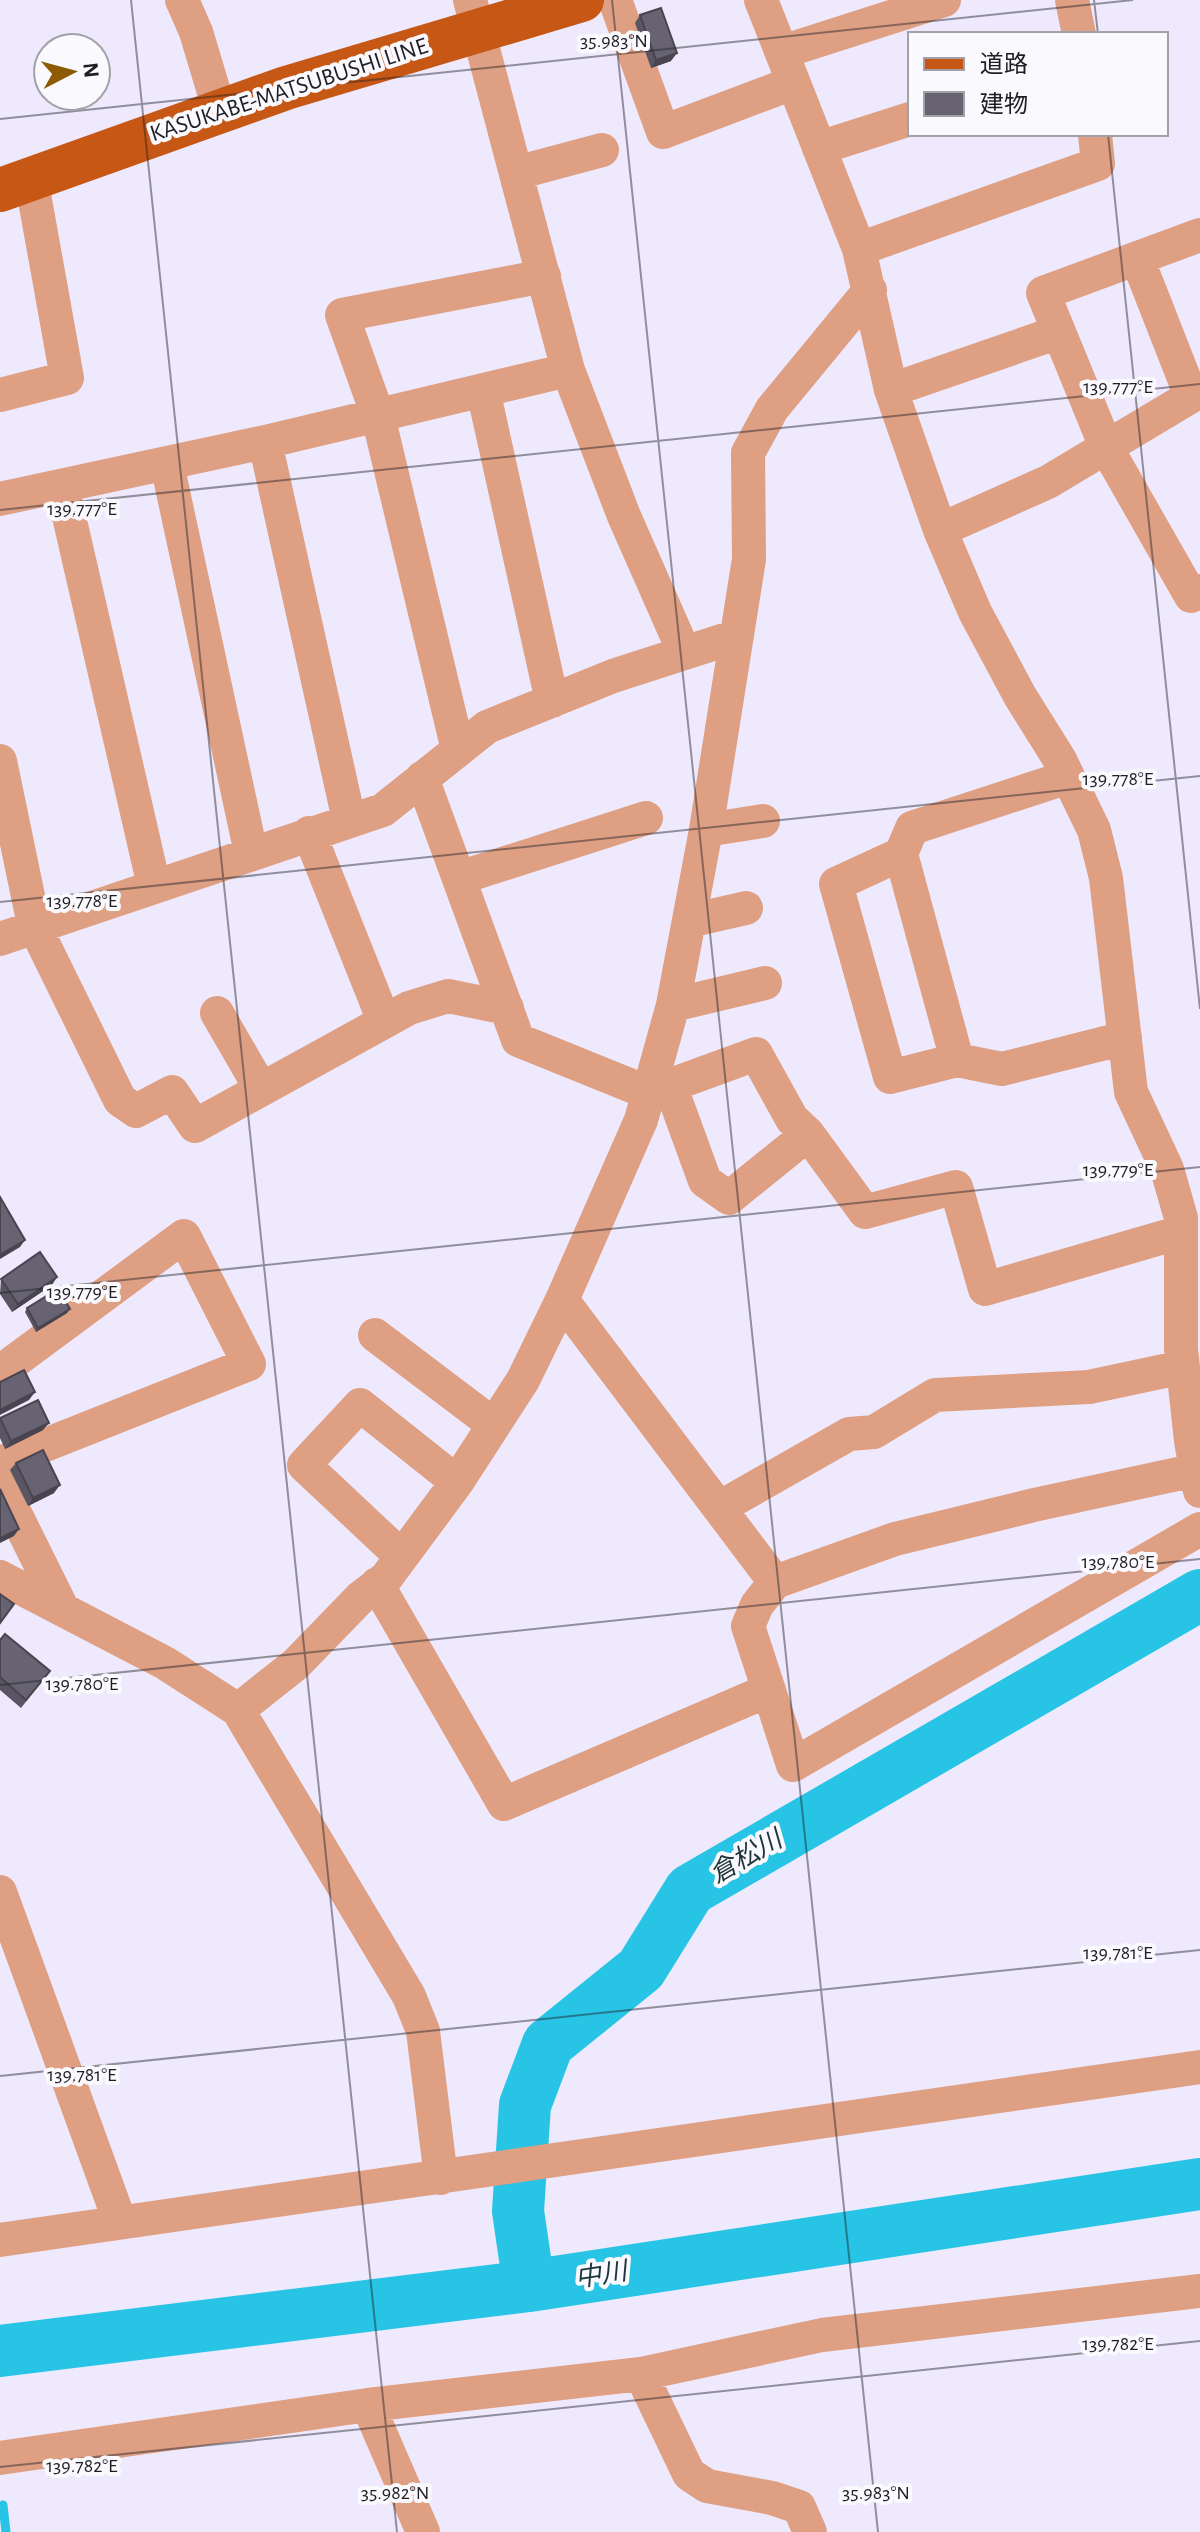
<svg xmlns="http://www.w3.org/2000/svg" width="1200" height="2532" viewBox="0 0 1200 2532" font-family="'Alegreya Sans','Noto Sans JP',sans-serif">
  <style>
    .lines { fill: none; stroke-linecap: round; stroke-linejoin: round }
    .stream { stroke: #28c4e5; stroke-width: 9 }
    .river { stroke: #28c4e5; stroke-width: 52 }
    .minor { stroke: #de9f83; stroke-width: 34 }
    .major { stroke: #c75714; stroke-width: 44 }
    .wall { fill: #595563 }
    .shaded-wall { fill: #484550 }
    .building { fill: #676373; stroke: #484550; stroke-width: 2 }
    .ticks { fill: none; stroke: #201e25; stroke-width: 2; stroke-opacity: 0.45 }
    .labels { text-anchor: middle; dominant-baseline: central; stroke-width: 8; stroke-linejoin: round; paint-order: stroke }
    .street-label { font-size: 24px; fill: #201e25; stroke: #faf9fd }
    .water-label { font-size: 26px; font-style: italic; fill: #1c343a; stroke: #faf9fd }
    .ticks-label { font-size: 20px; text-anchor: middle; fill: #201e25; stroke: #faf9fd; stroke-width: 8; stroke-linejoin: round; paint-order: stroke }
  </style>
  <rect width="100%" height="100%" fill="#eee9fc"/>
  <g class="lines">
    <path class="stream" d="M3 2505 6 2532"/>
    <path class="river" d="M529 2286 518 2211 525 2105 548 2044 641 1969 690 1890 1200 1595
      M0 2351 529 2286 1200 2184"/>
    <path class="minor" d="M182 0 196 32 220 112
      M470 0 568 370 624 516 684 652
      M615 0 663 132 793 83
      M761 0 859 249 891 390 940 530 975 612 1020 696 1060 760 1094 830 1106 878 1131 1092 1167 1169 1181 1218V1349L1191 1441 1200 1491
      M1072 0 1079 34
      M782 52 944 0
      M819 148 910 119
      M516 173 602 150
      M1200 235 1043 293 1106 447 1191 596 1200 591
      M859 249 1098 164 1095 134
      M1137 258 1191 396
      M483 390 552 701
      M891 390 1059 332
      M0 395 67 378 31 178
      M265 442 349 820
      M167 464 251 853
      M62 486 154 886
      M0 499 265 442 568 370
      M940 530 1048 482 1200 391
      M458 750 378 416 342 315 544 276
      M0 761 34 925 120 1100 136 1111 172 1092 195 1126 409 1008 448 996 507 1008
      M422 778 518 1040 649 1093 756 1054 792 1119 808 1134 865 1212 956 1187 985 1289 1181 1232
      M706 830 763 821
      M309 833 384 1021
      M901 854 836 884 890 1077 957 1060 1002 1069 1125 1038
      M459 878 646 818
      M689 921 746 908
      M0 939 383 810 487 727 613 676 737 636
      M673 1005 765 983
      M217 1013 261 1089
      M957 1060 901 854 912 828 1068 777
      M670 1085 705 1181 729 1198 808 1134
      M562 1300 775 1582
      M375 1335 494 1425
      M0 1372 184 1236 249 1364 0 1463
      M1196 1470 1034 1505 895 1539 775 1582 757 1605 748 1626 793 1765 1200 1529
      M0 1483 63 1610
      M719 1508 849 1434 874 1432 935 1395 1089 1387 1183 1367
      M401 1556 304 1465 360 1405 457 1482
      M0 1577 165 1663 238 1710 409 1996 423 2031 441 2178
      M377 1584 504 1804 769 1690
      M238 1710 296 1664 360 1598 386 1578 457 1482 523 1380 562 1300 641 1120 673 1005 706 830 749 559 748 453 772 409 870 290
      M0 1892 120 2222
      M0 2240 1200 2067
      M641 2374 689 2474 707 2486 772 2498 799 2507 810 2532
      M368 2405 423 2532
      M0 2458 368 2405 641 2374 822 2335 1200 2291"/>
    <path class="major" d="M0 190 286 88 582 0"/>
  </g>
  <path class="wall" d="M640 15 671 61 651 68 635 23Z
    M1 1279 52 1285 12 1312 0 1294Z
    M27 1308 67 1313 36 1332 25 1312Z
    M0 1419 43 1430 5 1449 0 1438Z
    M16 1463 54 1493 28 1506 10 1470Z
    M0 1640 50 1671 21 1708 0 1690Z"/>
  <path class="shaded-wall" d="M677 53 671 61 651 68 656 60Z
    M25 1240 20 1247 0 1259V1255Z
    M57 1277 52 1285 12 1312 18 1304Z
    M70 1309 67 1313 36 1332 38 1328Z
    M35 1392 29 1400 0 1415V1410Z
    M49 1423 43 1430 5 1449 11 1441Z
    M60 1485 54 1493 28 1506 33 1498Z
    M19 1529 14 1536 0 1543V1538Z"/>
  <path class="building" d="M661 8 677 53 656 60 640 15Z
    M0 1197 25 1240 0 1255Z
    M40 1252 57 1277 18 1304 1 1279Z
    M58 1289 70 1309 38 1328 27 1308Z
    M24 1370 35 1392 0 1410V1382Z
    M38 1400 49 1423 11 1441 0 1418Z
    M43 1450 60 1485 33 1498 16 1463Z
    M0 1489 19 1529 0 1538Z
    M0 1594 14 1604 0 1623Z
    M5 1634 50 1671 26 1700 0 1677V1640Z"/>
  <path class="ticks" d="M131 0 397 2532M612 0 878 2532M1094 0 1098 34M0 119 1133 0M1108 134 1200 1009M0 510 1200 384M0 902 1200 776M0 1293 1200 1167M0 1685 1200 1559M0 2076 1200 1950M0 2467 1200 2341"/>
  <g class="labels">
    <g class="street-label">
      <text transform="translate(289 90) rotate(-18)">KASUKABE-MATSUBUSHI LINE</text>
    </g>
    <g class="water-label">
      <text transform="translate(746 1857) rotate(-30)">倉松川</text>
      <text transform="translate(601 2275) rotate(-9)">中川</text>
    </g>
  </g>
  <g class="ticks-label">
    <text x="614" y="47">35.983°N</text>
    <text x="1118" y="393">139.777°E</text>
    <text x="82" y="515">139.777°E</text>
    <text x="1118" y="785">139.778°E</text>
    <text x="82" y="907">139.778°E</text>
    <text x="1118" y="1176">139.779°E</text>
    <text x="82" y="1298">139.779°E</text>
    <text x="1118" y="1568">139.780°E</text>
    <text x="82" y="1690">139.780°E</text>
    <text x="1118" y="1959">139.781°E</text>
    <text x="82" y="2081">139.781°E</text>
    <text x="1118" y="2350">139.782°E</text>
    <text x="82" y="2472">139.782°E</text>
    <text x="395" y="2499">35.982°N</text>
    <text x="876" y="2499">35.983°N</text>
  </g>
  <rect x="908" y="32" width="260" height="104" fill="#faf9fd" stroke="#a3a1a7" stroke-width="2"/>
  <rect x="924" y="58" width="40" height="12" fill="#c75714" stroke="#a3a1a7" stroke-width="2"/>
  <text x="980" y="72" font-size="24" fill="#201e25">道路</text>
  <rect x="924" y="92" width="40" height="24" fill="#676373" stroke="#a3a1a7" stroke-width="2"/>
  <text x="980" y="112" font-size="24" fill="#201e25">建物</text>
  <g transform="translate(72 72) rotate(84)"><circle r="38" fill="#faf9fd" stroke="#a3a1a7" stroke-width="2"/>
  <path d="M0-6L14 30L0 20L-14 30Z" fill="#8c5b04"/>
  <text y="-12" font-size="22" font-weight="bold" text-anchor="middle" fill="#201e25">N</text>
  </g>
</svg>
